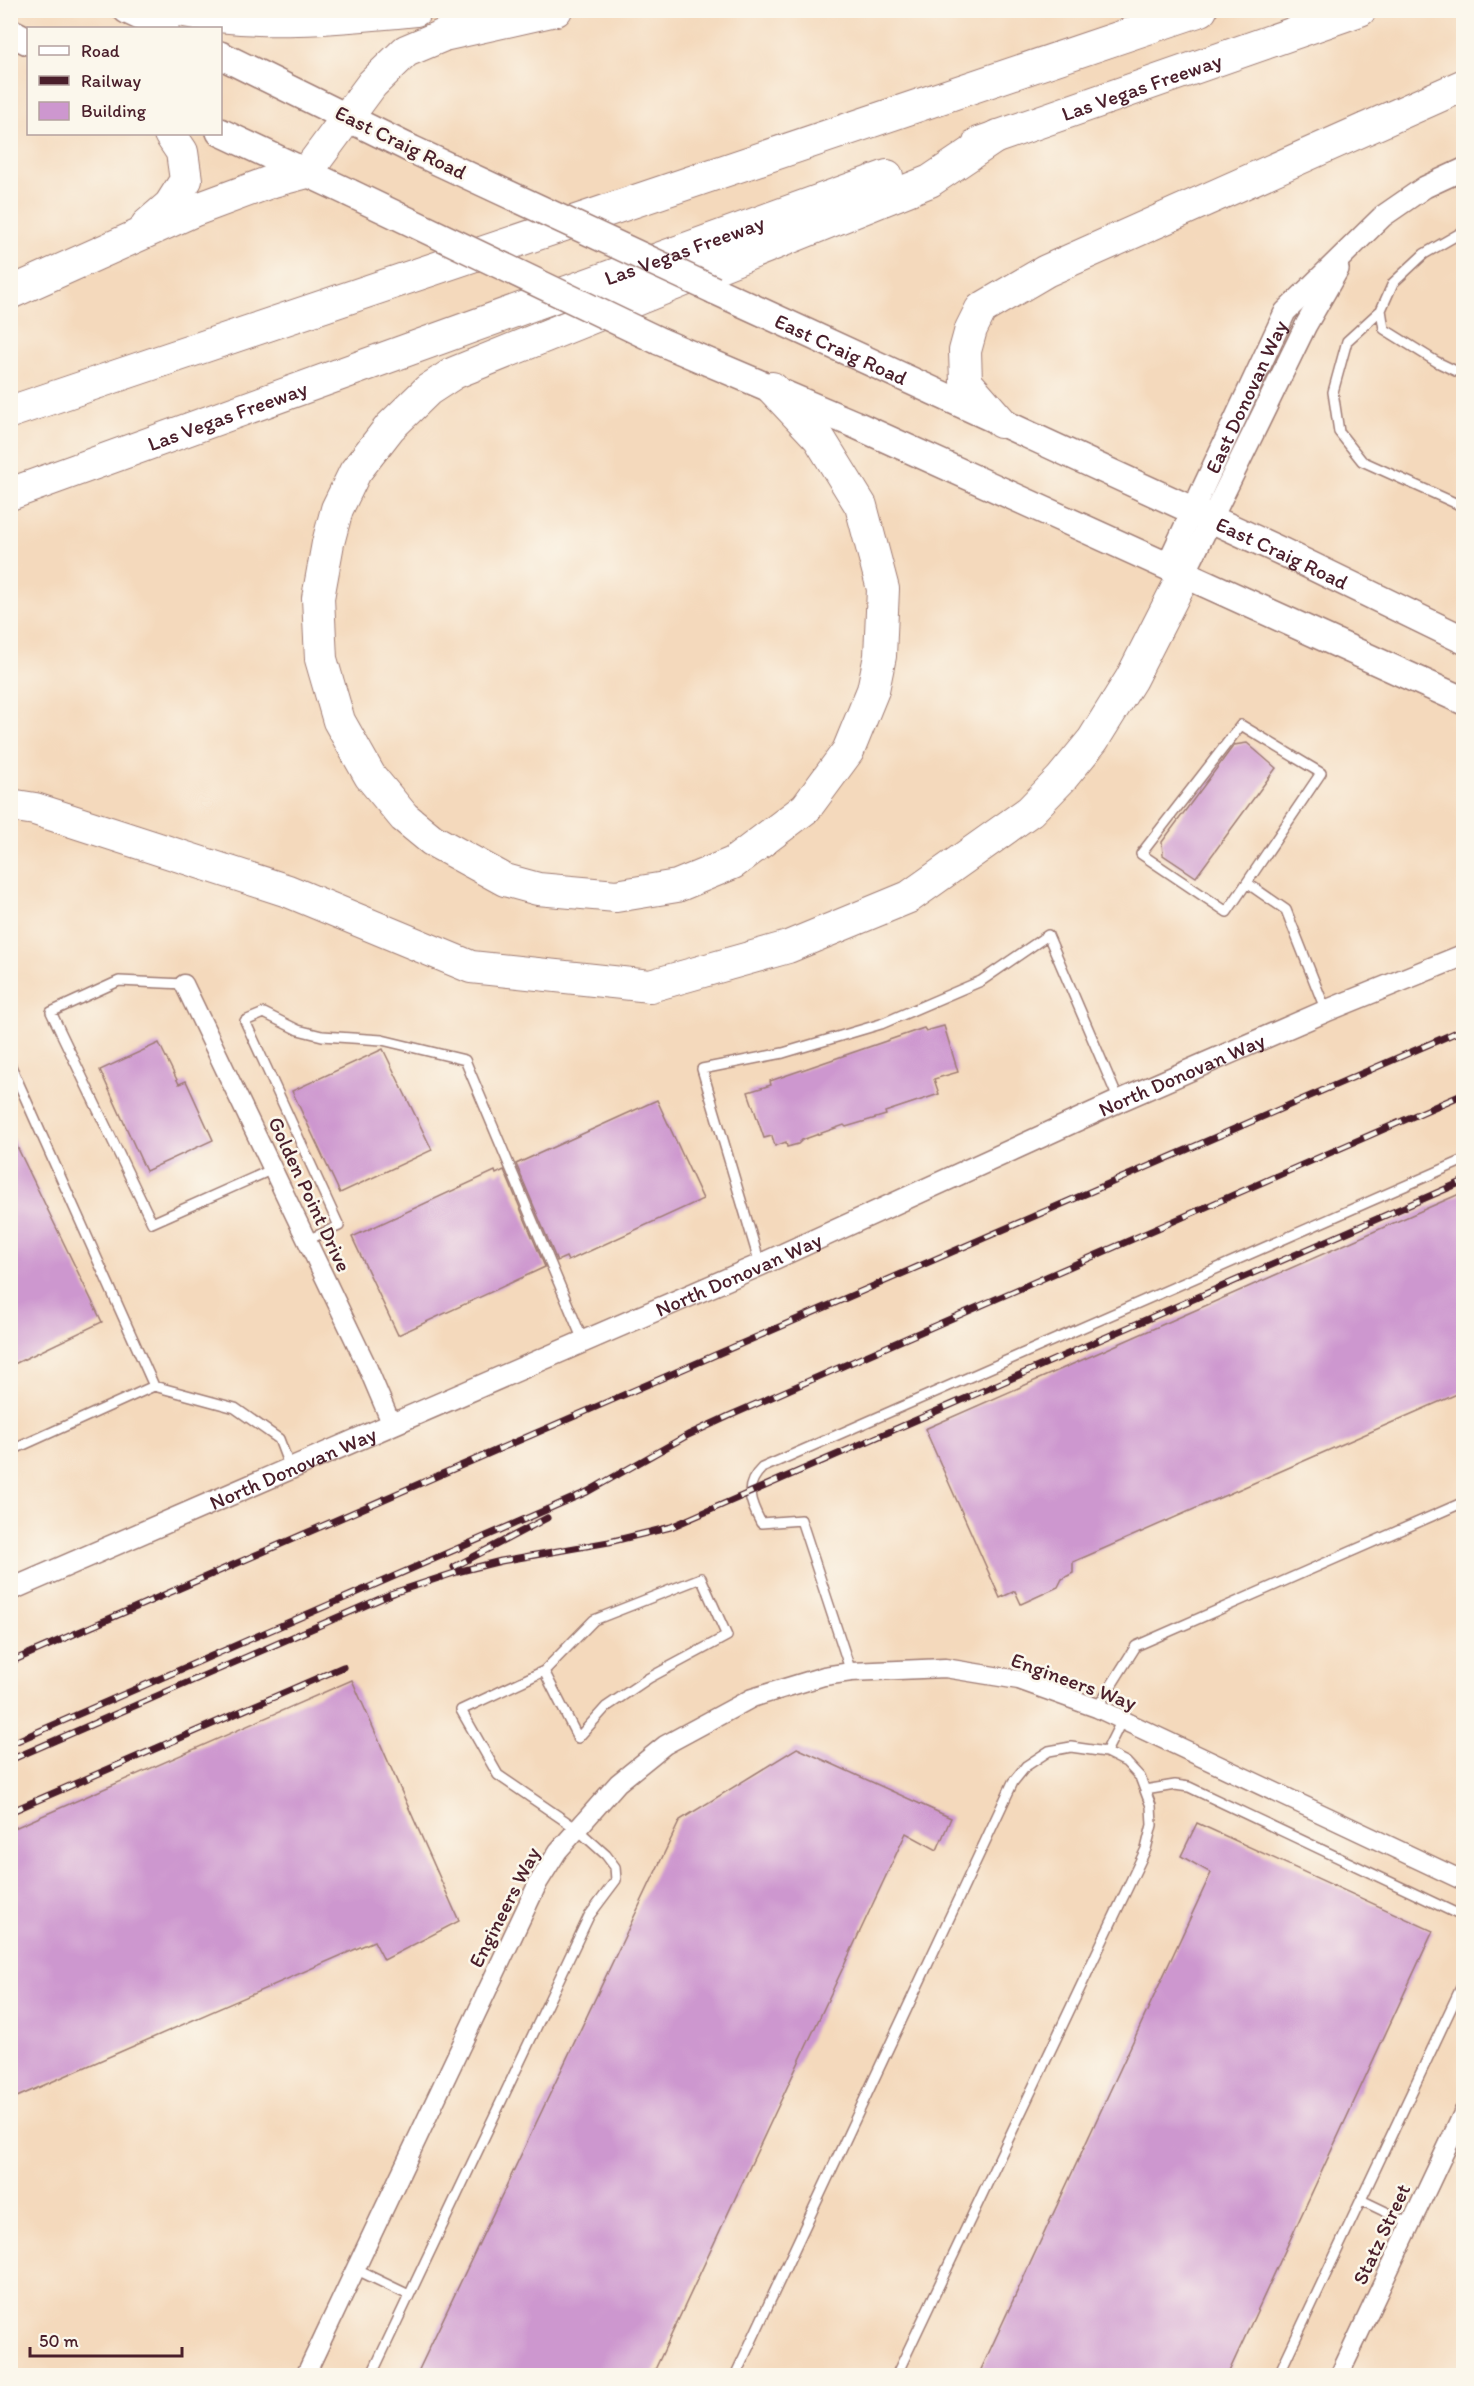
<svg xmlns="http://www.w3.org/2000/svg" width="1474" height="2386" viewBox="0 0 1474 2386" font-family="Itim,sans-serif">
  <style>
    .building { fill: #cd97cf }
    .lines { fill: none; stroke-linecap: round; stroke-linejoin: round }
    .service-casing { stroke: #9f7c74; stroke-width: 12 }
    .minor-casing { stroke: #9f7c74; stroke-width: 21 }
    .tertiary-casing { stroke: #9f7c74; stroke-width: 24 }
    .primary-casing { stroke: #9f7c74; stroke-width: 30 }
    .motorway-casing { stroke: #9f7c74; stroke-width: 34 }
    .service { stroke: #fff; stroke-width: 9 }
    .minor { stroke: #fff; stroke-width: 18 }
    .tertiary { stroke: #fff; stroke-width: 21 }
    .primary { stroke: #fff; stroke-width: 27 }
    .motorway { stroke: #fff; stroke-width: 32 }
    .rail-casing { stroke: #4a1f2b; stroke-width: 7 }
    .rail { stroke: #fbf7ec; stroke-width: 4.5; stroke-dasharray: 14; stroke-linecap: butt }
    .primary-bridge-casing { stroke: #9f7c74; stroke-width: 30; stroke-linecap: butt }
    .primary-bridge { stroke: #fff; stroke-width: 27 }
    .labels { text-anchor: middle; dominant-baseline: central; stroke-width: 5; stroke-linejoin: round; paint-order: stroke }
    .street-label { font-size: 21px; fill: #4a1f2b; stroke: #fbf7ec }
  </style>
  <rect width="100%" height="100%" fill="#fbf7ec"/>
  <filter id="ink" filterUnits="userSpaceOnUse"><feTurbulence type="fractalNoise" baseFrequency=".0167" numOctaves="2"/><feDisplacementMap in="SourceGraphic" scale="12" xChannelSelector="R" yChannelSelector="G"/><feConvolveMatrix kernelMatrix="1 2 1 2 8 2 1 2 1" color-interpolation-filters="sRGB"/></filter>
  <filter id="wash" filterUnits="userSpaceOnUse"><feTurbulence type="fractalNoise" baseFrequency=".008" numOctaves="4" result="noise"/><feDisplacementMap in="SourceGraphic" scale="24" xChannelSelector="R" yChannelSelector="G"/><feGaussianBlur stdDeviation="1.35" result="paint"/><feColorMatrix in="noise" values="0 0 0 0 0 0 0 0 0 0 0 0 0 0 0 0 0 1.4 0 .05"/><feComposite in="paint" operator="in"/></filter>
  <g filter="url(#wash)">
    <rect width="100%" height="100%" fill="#f4d9bc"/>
    <g id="blocks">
      <path class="building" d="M1247 743 1276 768 1196 877 1163 855 1162 842 1234 745Z
        M944 1026 958 1072 934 1079 939 1094 885 1112 886 1115 846 1127 844 1125 802 1140 798 1144 787 1147 786 1142 775 1146 772 1136 764 1138 748 1092 771 1085 770 1081 924 1028 926 1031Z
        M159 1043 179 1084 186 1081 213 1140 146 1171 100 1070Z
        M383 1049 432 1150 340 1193 292 1091Z
        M657 1100 703 1199 568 1261 566 1257 557 1261 516 1164Z
        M10 1132 102 1322 10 1366Z
        M504 1170 545 1267 398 1335 352 1237 495 1171 496 1174Z
        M1464 1192V1391L1073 1562V1573L1062 1579 1058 1587 1021 1604 1015 1591 1000 1598 925 1429Z
        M352 1680 459 1921 384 1960 374 1941 10 2100V1830Z
        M797 1748 951 1818 937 1850 906 1833 652 2376H416L680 1820Z
        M1197 1823 1433 1931 1227 2376H978L1211 1873 1181 1856Z"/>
    </g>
  </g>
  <g filter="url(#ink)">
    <use href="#blocks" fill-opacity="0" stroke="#9f7c74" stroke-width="1.5"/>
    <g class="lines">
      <defs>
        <path id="service" d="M1464 231 1424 254 1393 283 1381 310 1384 329 1437 362 1464 375
          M1381 310 1347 341 1333 392 1339 432 1362 461 1464 507
          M1241 725 1321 773 1227 912 1141 854Z
          M1247 883 1286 910 1326 1011
          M184 984 119 981 51 1012 152 1223 273 1169
          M10 1064 154 1386
          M307 1240 339 1226 245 1021 264 1013 298 1030 322 1036 382 1040 465 1060 584 1343
          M760 1264 702 1069 783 1053 881 1024 981 981 1048 935 1119 1101
          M10 1451 154 1386 235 1408 279 1439 290 1468
          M851 1672 801 1520 761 1523C750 1502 743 1486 762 1468L1464 1160
          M1097 1708 1136 1646 1464 1502
          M1106 1752 1122 1720
          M1145 1790 1175 1785 1189 1787 1464 1917
          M1361 2200 1411 2224
          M355 2269 409 2295
          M371 2376 589 1916 616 1880 615 1867 606 1855 577 1829 498 1775 461 1710 544 1671 594 1620 701 1578 727 1636 649 1678 606 1707 578 1738 544 1671
          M735 2376 1013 1782 1026 1766 1049 1751 1071 1747 1106 1752 1126 1762 1140 1777 1151 1806 1152 1825 1146 1849 896 2376
          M1278 2376 1464 1981"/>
        <path id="minor" d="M184 984 367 1366 392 1425
          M305 2376 538 1883 558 1851 618 1783 665 1745 752 1698 824 1676 851 1672 945 1668 1019 1680 1097 1708 1464 1881
          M1339 2376 1464 2111"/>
        <g id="tertiary">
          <path id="s1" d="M1167 565 1285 312 1383 216 1425 187 1464 169"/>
          <path d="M1185 573 1306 325 1338 269"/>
          <path id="s2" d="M10 1590 760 1265 1119 1101 1326 1011 1464 955"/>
        </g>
        <g id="primary">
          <path d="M127 10 165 28"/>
          <path d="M10 32 28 41"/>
          <path d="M220 55 409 148"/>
          <path d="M220 132 350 193"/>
          <path id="s3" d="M714 290 1283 552 1464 640"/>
          <path d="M659 341 854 424 1464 701"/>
        </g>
        <g id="motorway">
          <path d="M179 10C258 26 337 18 416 10"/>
          <path id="s4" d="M979 143 1360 10"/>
          <path d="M147 225 170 205 186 180 182 152 170 134"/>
          <path d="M10 293 195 210 273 181 307 172 372 84 406 51 444 35 556 10"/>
          <path d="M772 388 819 438 861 506 883 589 880 656 873 690 848 751 806 808 733 863 677 886 616 896 538 889 505 880 432 840 404 817 370 776 339 721 321 659 318 598 328 543 337 509 355 472 390 427 428 390 454 373 930 181 997 136"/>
          <path d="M10 412 1201 10"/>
          <path d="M1001 422 966 382 965 351 971 329 981 309 1046 271 1464 85"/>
          <path id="s5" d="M10 494 887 176"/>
          <path d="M10 805 35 809 288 891 471 967 650 986 788 947 909 897 1030 811 1061 779 1093 740 1131 679 1185 573"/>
        </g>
      </defs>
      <use href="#service" class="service-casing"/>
      <use href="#minor" class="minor-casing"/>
      <use href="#tertiary" class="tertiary-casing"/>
      <use href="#primary" class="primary-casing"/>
      <use href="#motorway" class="motorway-casing"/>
      <use href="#service" class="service"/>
      <use href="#minor" class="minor"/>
      <use href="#tertiary" class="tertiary"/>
      <use href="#primary" class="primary"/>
      <use href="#motorway" class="motorway"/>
      <defs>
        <path id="rail" d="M454 1567 547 1518
          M390 1594 457 1572 501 1561 609 1542 671 1527 1464 1181
          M10 1662 1464 1029
          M10 1744 587 1492 688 1435 731 1415 1464 1094
          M10 1760 396 1592
          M10 1812 343 1667"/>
      </defs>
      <use href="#rail" class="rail-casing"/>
      <use href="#rail" class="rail"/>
      <defs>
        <path id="primary-bridge" d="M409 148 714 290
          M350 193 659 341"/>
      </defs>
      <use href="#primary-bridge" class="primary-bridge-casing"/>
      <use href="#primary-bridge" class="primary-bridge"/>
    </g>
  </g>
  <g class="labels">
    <g class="street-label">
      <text stroke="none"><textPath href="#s4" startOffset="172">Las Vegas Freeway</textPath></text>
      <text transform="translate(401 142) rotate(26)">East Craig Road</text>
      <text stroke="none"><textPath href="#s5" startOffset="717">Las Vegas Freeway</textPath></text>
      <text stroke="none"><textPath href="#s3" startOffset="140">East Craig Road</textPath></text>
      <text stroke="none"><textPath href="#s1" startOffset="186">East Donovan Way</textPath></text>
      <text stroke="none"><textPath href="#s5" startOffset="231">Las Vegas Freeway</textPath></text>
      <text stroke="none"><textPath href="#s3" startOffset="626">East Craig Road</textPath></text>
      <text stroke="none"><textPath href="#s2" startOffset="1280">North Donovan Way</textPath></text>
      <text transform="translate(310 1194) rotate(65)">Golden Point Drive</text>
      <text stroke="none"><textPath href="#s2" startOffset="794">North Donovan Way</textPath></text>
      <text stroke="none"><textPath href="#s2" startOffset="308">North Donovan Way</textPath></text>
      <text transform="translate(1074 1681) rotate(20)">Engineers Way</text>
      <text transform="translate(504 1907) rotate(-63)">Engineers Way</text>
      <text transform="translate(1381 2234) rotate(-65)">Statz Street</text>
    </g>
  </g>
  <rect width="1474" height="2386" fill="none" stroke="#fbf7ec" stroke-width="36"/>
  <rect x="27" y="27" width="195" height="108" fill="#fbf7ec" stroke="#b4a19f" stroke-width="1.5"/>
  <rect x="39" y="46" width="30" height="9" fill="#ffffff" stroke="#b4a19f" stroke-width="1.5"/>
  <text x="81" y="57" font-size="18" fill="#4a1f2b">Road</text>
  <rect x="39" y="76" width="30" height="9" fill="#4a1f2b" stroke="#b4a19f" stroke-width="1.5"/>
  <text x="81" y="87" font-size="18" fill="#4a1f2b">Railway</text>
  <rect x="39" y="102" width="30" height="18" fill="#cd97cf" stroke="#b4a19f" stroke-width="1.5"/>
  <text x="81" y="117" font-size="18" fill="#4a1f2b">Building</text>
  <path d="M30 2347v9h152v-9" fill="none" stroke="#4a1f2b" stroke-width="3"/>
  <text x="39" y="2347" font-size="18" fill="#4a1f2b" stroke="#fbf7ec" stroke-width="4.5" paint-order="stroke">50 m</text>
</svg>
